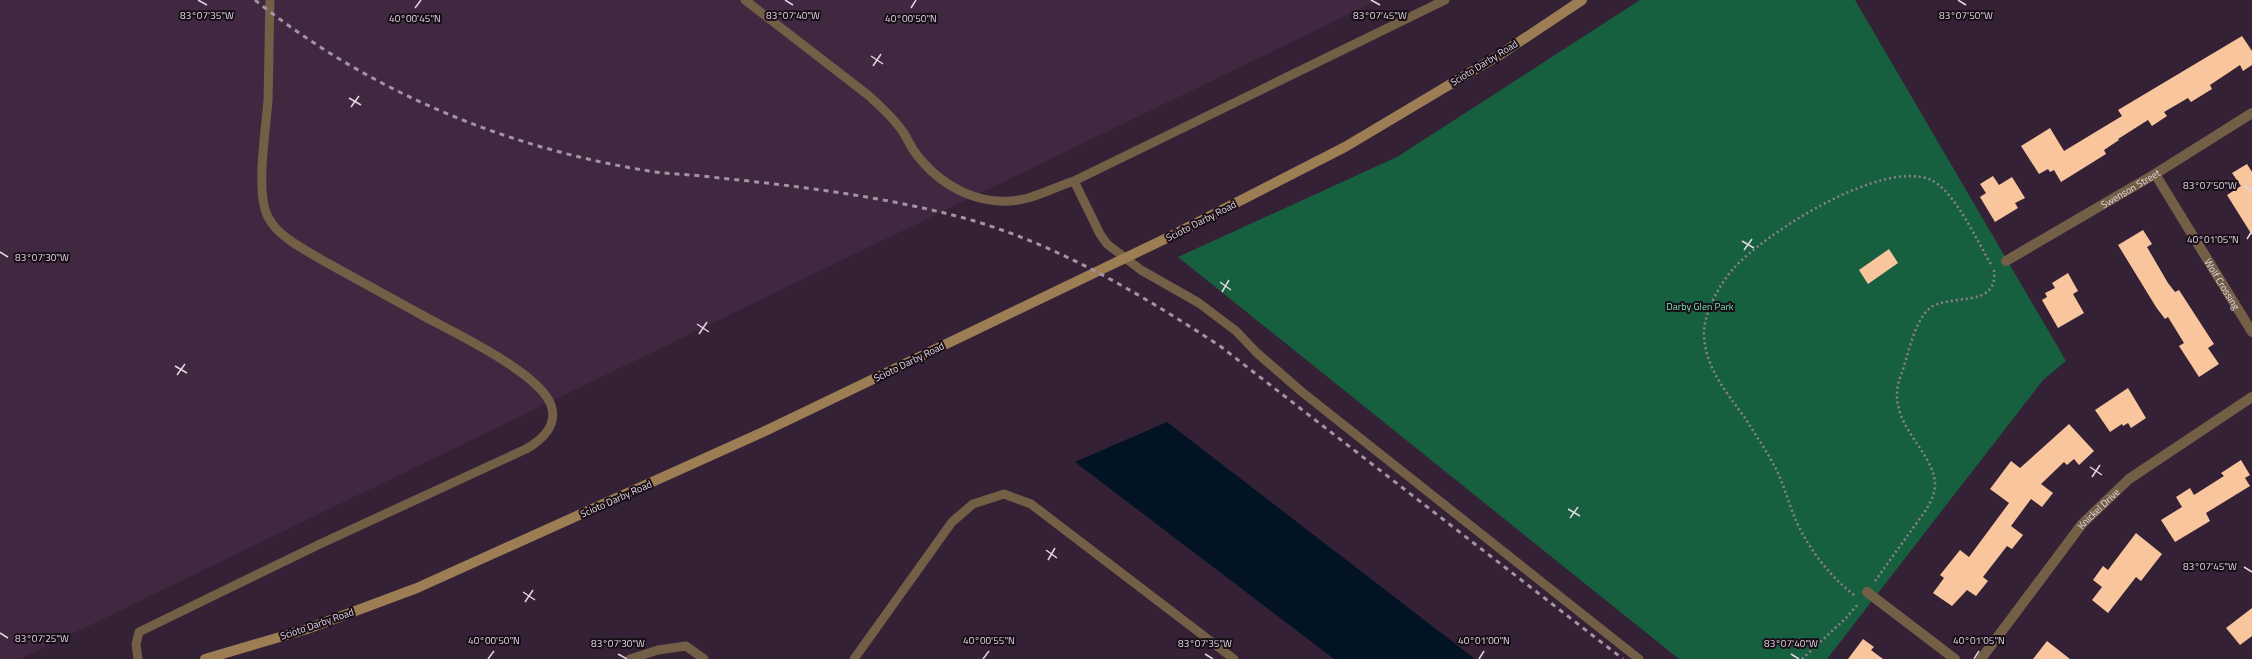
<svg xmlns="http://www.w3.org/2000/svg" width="2252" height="659" viewBox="0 0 2252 659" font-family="'Titillium Web',sans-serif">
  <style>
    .built { fill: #412841 }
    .green { fill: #17603f }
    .water { fill: #021423 }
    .building { fill: #f9c59c }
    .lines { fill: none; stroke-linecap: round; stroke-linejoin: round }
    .path { stroke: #8e7e8e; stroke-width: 2.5; stroke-dasharray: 2 3; stroke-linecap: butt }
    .lane { stroke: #735f46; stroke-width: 9 }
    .street { stroke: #735f46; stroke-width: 10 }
    .secondary { stroke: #9d7d54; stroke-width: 10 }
    .rail { stroke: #a394a3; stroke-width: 3; stroke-dasharray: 5 5; stroke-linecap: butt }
    .ticks { fill: none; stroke: #e2d5e2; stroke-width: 1.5 }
    .labels { text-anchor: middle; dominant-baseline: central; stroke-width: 4; stroke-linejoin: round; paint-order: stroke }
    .street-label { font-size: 10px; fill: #e2d5e2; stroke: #170e17 }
    .park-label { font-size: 10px; fill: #74e2a9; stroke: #170e17 }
    .ticks-label { font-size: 10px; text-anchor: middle; fill: #e2d5e2; stroke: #170e17; stroke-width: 4; stroke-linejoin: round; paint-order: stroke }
  </style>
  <rect width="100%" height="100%" fill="#352135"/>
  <path class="built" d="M0 0H1378L20 659H0Z"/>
  <path class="green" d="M1640 0H1855L2066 361 2043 380 1827 659H1679L1178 257 1397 157Z"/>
  <path class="water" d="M1167 422 1475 659H1334L1075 462Z"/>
  <path class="building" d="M2242 36 2252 51V65L2243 71 2240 65 2210 85 2212 89 2191 102 2188 98 2164 112 2167 116 2152 126 2148 120 2118 139 2119 140 2104 150 2106 154 2061 182 2054 170 2050 172 2048 169 2039 174 2021 146 2050 128 2064 151 2122 116 2118 110Z
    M2247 164 2252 172V235L2227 195 2241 186 2232 173Z
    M1993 176 1999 185 2012 177 2025 198 2015 203 2018 208 1995 222 1980 197 1986 193 1980 184Z
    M2143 230 2152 244 2147 247 2168 283 2175 292 2179 290 2214 344 2208 348 2219 364 2199 377 2179 346 2184 343 2168 317 2165 319 2156 307 2118 245Z
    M1889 249 1898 263 1868 284 1859 270Z
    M2068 273 2078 291 2073 294 2084 313 2058 328 2042 300 2047 297 2045 293 2055 288 2052 283Z
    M2128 388 2146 418 2131 428 2128 423 2123 426 2122 424 2110 432 2095 410Z
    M2069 424 2094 451 2079 465 2074 459 2067 465 2064 462 2041 484 2053 493 2042 507 2031 499 2011 526 2023 535 2012 549 2007 546 1983 577 1988 581 1976 596 1967 590 1952 606 1933 593 1944 578 1940 575 1960 550 1969 557 2009 503 1990 489 2011 461 2020 468Z
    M2241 460 2250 475 2245 478 2250 486 2206 513 2210 521 2175 542 2161 520 2182 507 2176 497 2190 488 2194 495 2224 476 2221 473Z
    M2136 533 2162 554 2141 581 2136 577 2108 613 2092 600 2102 587 2093 580 2103 566 2108 570Z
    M2252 608V636L2240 645 2226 628Z
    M1863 639 1874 647 1871 650 1883 659H1848Z
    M2047 641 2070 659H2033Z"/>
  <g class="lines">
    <path class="path" d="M1875 581 1926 510C1930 503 1934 496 1935 487 1937 451 1882 423 1901 375 1908 356 1914 321 1930 308 1950 293 1999 309 1994 270
      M1854 595C1829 575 1811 552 1797 523 1789 505 1784 484 1775 467 1766 450 1755 434 1745 418 1727 393 1706 369 1704 336 1703 314 1719 285 1733 269 1765 233 1883 158 1931 180 1955 191 1978 243 1992 266
      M1802 659 1846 618 1859 603"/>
    <path class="lane" d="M745 0 868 95C880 106 894 118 903 132 907 138 910 145 914 151 940 187 983 210 1028 198 1044 193 1059 186 1074 181L1445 0
      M1074 181 1100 234 1107 244 1141 270 1199 303 1236 331 1257 353 1302 392 1639 659
      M138 659 136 644 139 632 320 544 526 449C542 440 558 425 551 405 539 372 452 332 420 314 387 296 355 278 322 260 304 249 278 237 268 217 255 192 266 130 268 100 269 67 269 33 270 0
      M630 659 658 650 686 646 704 659
      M854 659 952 522 973 504 1004 494 1031 504 1234 659"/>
    <g class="street">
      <path id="s1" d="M2155 174 2252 332"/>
      <path id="s2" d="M2006 261 2155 174 2252 113"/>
      <path d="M1867 592 1955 659"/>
      <path id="s3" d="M1981 659 2082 524 2129 479 2252 397"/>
    </g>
    <path class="secondary" d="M205 659 307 629 417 588 763 432 1171 236 1345 147 1501 54 1582 0"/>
    <path class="rail" d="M255 0C368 91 506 148 649 171 666 174 683 174 701 176 789 185 878 195 964 218 1057 244 1139 293 1220 346L1623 659"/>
  </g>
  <path class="ticks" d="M198 0 207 5M785 0 793 5M1371 0 1380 5M1958 0 1966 5M415 8 421 0M911 8 916 0M871 56 883 64M873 66 881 54M349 98 361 105M351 107 359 96M2244 186 2252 191M2247 239 2252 231M1742 241 1754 248M1744 250 1752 239M0 252 8 257M1220 282 1231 290M1222 292 1229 280M697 324 709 332M699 334 707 322M175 366 187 373M177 375 185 364M2090 467 2102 475M2092 477 2100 465M1568 509 1580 516M1570 518 1578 507M1046 550 1057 558M1048 560 1055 548M2244 567 2252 572M523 592 535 600M525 602 533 590M0 633 8 638M618 654 627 659M1205 654 1213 659M1791 654 1799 659M488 659 494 651M983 659 989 651M1479 659 1484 651M1974 659 1979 651"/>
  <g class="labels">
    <g class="street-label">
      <text transform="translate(1484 63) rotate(-32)">Scioto Darby Road</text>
      <text stroke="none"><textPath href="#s2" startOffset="144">Swenson Street</textPath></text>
      <text transform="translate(1201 221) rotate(-27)">Scioto Darby Road</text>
      <text stroke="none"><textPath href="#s1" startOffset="129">Wolf Crossing</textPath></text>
      <text transform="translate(909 362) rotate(-26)">Scioto Darby Road</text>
      <text transform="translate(616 499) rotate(-24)">Scioto Darby Road</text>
      <text stroke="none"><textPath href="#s3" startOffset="191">Knickel Drive</textPath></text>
      <text transform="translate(317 624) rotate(-19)">Scioto Darby Road</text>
    </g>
    <g class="park-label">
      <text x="1700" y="306">Darby Glen Park</text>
    </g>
  </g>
  <g class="ticks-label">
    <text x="207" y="19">83°07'35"W</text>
    <text x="1380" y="19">83°07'45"W</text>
    <text x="1966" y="19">83°07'50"W</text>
    <text x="793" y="19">83°07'40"W</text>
    <text x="415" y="22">40°00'45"N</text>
    <text x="911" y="22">40°00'50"N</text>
    <text x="2210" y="189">83°07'50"W</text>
    <text x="2213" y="243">40°01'05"N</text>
    <text x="42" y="261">83°07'30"W</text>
    <text x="2210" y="570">83°07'45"W</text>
    <text x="42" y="642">83°07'25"W</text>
    <text x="494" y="644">40°00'50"N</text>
    <text x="989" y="644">40°00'55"N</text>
    <text x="1484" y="644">40°01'00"N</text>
    <text x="1979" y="644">40°01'05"N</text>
    <text x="618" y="647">83°07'30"W</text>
    <text x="1205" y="647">83°07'35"W</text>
    <text x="1791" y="647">83°07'40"W</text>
  </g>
</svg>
